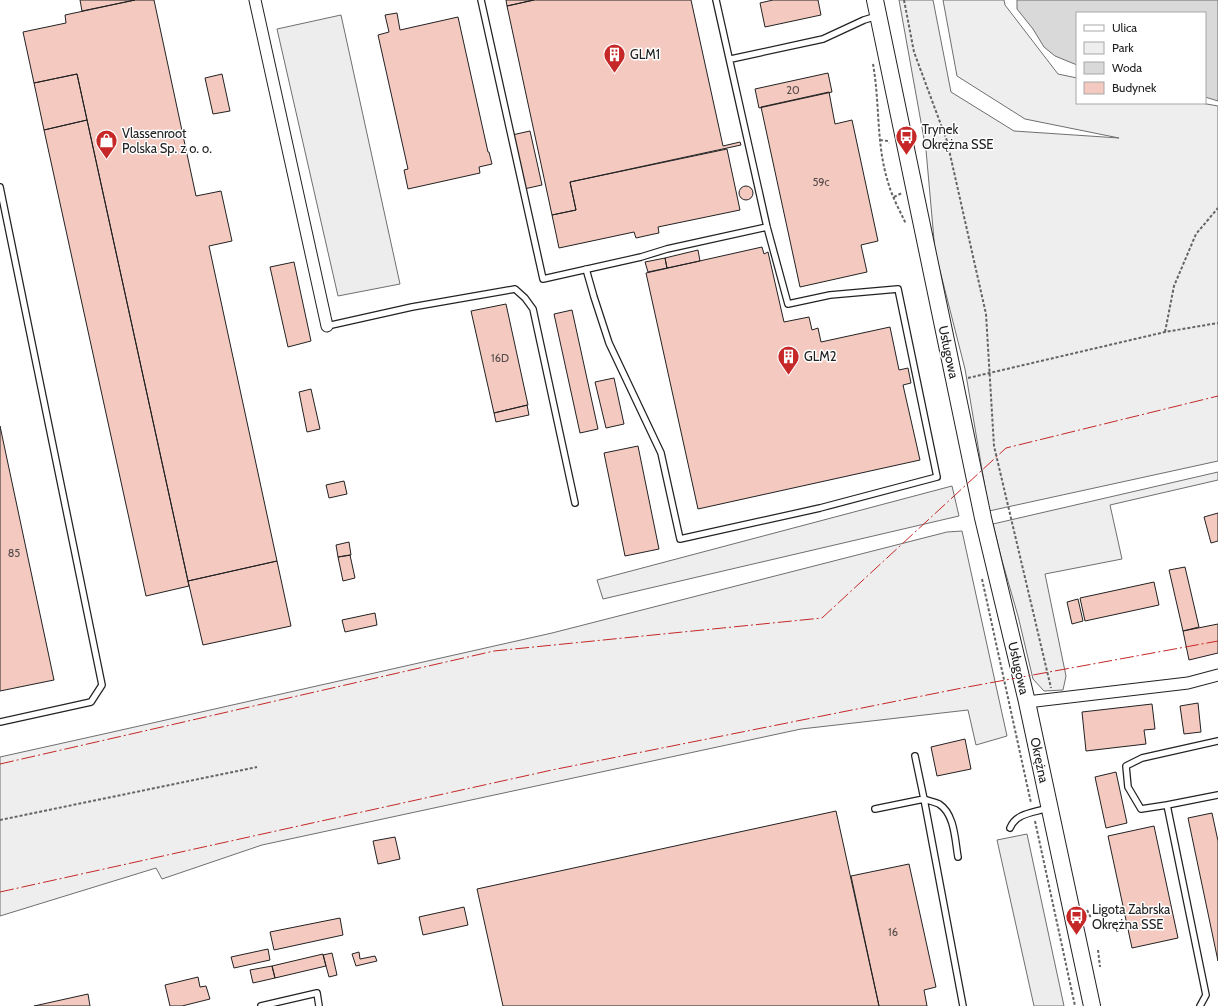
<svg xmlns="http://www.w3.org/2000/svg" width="1218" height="1006" viewBox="0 0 1218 1006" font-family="Cabin,sans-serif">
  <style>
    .green { fill: #eee; stroke: #6f6f6f }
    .parking { fill: #ededed; stroke: #6f6f6f }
    .water { fill: #d9d9d9; stroke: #6f6f6f }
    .building { fill: #f3c9c0; stroke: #222 }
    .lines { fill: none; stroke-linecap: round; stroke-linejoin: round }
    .lane-casing { stroke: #222; stroke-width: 8 }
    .street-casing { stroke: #222; stroke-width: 13 }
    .secondary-casing { stroke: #222; stroke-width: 18 }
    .path { stroke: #646464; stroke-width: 2; stroke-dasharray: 3 2; stroke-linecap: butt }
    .lane { stroke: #fff; stroke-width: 5.5 }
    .street { stroke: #fff; stroke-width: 11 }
    .secondary { stroke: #fff; stroke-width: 16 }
    .power { stroke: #c62828; stroke-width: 1; stroke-dasharray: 14 3 2 3; stroke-linecap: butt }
    .labels { text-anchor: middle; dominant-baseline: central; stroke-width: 3; stroke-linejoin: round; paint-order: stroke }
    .number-label { font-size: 11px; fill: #564c4a }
    .poi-label { font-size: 13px; fill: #222; stroke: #fff; text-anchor: start }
    .street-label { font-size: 13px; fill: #222; stroke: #fff }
  </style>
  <rect width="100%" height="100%" fill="#fff"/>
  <path class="green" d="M899 0H933L951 92 1014 131 1119 138 1025 119 957 76 943 0H1004L1005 5 1058 74 1077 78V103H1201L1218 106V461L989 511 965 369 935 251 926 150Z
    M1218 472V480L1110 505 1122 559 1045 574 1066 676 1063 690 1044 691 1033 679 1018 616 1001 557 993 524Z
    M952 486 959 516 603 599 597 580Z
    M962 531 1007 736 976 745 968 710 801 729 262 845 162 879 156 868 0 916V757L108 733 552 633 947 532Z"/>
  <path class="parking" d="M341 15 400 284 338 296 277 29Z
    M1027 834 1064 1006H1034L997 840Z"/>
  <path class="water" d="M1017 0H1218V101L1205 97V13H1077V65L1055 56 1044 47 1033 29 1017 9Z"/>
  <path class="building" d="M80 0H135L82 11Z
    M135 0H154L196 196 221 191 232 241 209 246 277 561 188 581 77 74 34 83 23 32 66 23 65 15Z
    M506 0H534L507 6Z
    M534 0H691L723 146 740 142 741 145 570 182 576 210 552 215 507 6Z
    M773 0H818L821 15 765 27 760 3Z
    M397 13 400 30 458 17 488 152H489L492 164 479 167 480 173 408 189 404 170 408 169 378 35 389 32 385 15Z
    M828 73 832 92 759 108 755 89Z
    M77 74 87 120 44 130 34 83Z
    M222 74 230 111 213 114 205 78Z
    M829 92 835 124 852 120 878 241 861 245 867 272 800 287 761 107Z
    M87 120 189 586 146 596 44 130Z
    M530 131 542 185 524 189 512 135Z
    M727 149 740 210 658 227 659 233 654 234 636 238 634 232 559 248 552 215 576 210 570 182Z
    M739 193a7 7 0 1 1 14 0a7 7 0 1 1-14 0Z
    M762 247 764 254 768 252 784 322 809 317 812 330 818 328 821 342 890 327 899 370 908 368 911 383 903 385 920 460 698 509 646 273Z
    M698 250 700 261 667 268 665 258Z
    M665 258 667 268 648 272 645 262Z
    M294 262 311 341 288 347 270 267Z
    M506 304 528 405 494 413 471 311Z
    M572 310 598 429 580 433 554 314Z
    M614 378 624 424 606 428 595 382Z
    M311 389 320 429 307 432 299 392Z
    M527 405 529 415 496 422 494 413Z
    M0 426 54 680 0 691Z
    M638 446 659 549 625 556 604 453Z
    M344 481 347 494 329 498 326 485Z
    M1218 513V541L1211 543 1204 517Z
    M349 542 351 555 338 557 336 545Z
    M350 555 355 578 343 581 338 557Z
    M277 561 291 626 203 645 188 581Z
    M1185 567 1199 627 1183 631 1169 570Z
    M1154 582 1159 605 1085 621 1080 598Z
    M1078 599 1083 621 1072 624 1067 602Z
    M375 613 377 625 345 632 342 620Z
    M1218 624V653L1189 660 1183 631Z
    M1198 703 1201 732 1184 734 1180 706Z
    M1152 704 1155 729 1144 730 1146 744 1086 751 1082 712Z
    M965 739 971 769 937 776 931 747Z
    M1116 772 1127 823 1106 828 1095 777Z
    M836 811 879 1006H503L477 889Z
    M1212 813 1218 841V961L1188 818Z
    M1154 826 1178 938 1132 948 1108 836Z
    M395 837 400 859 378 864 373 841Z
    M909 864 936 987 924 990 927 1006H879L851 876Z
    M464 907 468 925 423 935 419 917Z
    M340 918 343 935 274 950 270 932Z
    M268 949 270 960 234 968 231 957Z
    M359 952 360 959 375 956 377 961 356 966 352 954Z
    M332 953 337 975 329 977 323 955Z
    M323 954 326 966 275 978 272 966Z
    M272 966 275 978 253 983 250 970Z
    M198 977 200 987 206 986 210 999 182 1006H170L165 985Z
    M88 994 90 1006H34Z"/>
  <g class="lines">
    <defs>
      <path id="lane" d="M481 0 543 279 641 257 667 249 767 227
        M731 59 823 39 864 20 877 16
        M0 187 102 685 91 702 0 722
        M586 269 594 297 609 343 661 453 680 539 820 508 937 477 898 289 830 295 788 304 767 227 716 0
        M327 326 412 307 515 289 525 298 533 309 575 503
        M915 756 924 799C929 801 935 802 939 804 955 814 955 841 958 857
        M1167 805 1218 795
        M875 809 924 799 963 1006
        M1010 828C1016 813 1033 813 1048 808
        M261 1006 317 993 319 1006
        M1200 1006 1206 995 1167 805 1141 809 1128 787 1126 766 1142 758 1218 741"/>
      <path id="street" d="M255 0 327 326
        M1027 702 1188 683 1218 675"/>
      <path id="secondary" d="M875 0 983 518 1027 702 1092 1006"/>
    </defs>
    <use href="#lane" class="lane-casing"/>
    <use href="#street" class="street-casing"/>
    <use href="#secondary" class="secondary-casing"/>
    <path class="path" d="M904 0 914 52 947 141 986 314 994 446 1051 688
      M873 64C880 103 876 144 888 182 892 197 900 211 906 224
      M880 140 888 141 889 143
      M894 197 902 193
      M1165 332 1174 286 1196 234 1218 208
      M968 378 1165 332 1218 323
      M982 579 1031 803
      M0 820 257 767
      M1035 821 1075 1006
      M1087 910 1091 918
      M1098 950 1100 967"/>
    <use href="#lane" class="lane"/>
    <use href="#street" class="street"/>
    <use href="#secondary" class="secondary"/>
    <path class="power" d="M0 764 494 651 822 618 1006 448 1218 396
      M0 892 552 770 962 688 1218 641"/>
  </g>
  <defs>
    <symbol id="building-pin" viewBox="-11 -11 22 30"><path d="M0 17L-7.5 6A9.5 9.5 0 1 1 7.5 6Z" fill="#c62828" stroke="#fff"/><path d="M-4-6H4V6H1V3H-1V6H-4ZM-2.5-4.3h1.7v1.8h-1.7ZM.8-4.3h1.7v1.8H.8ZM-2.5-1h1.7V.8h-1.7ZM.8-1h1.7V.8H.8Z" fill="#fff"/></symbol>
    <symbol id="bus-pin" viewBox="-11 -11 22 30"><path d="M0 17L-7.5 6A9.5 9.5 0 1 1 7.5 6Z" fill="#c62828" stroke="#fff"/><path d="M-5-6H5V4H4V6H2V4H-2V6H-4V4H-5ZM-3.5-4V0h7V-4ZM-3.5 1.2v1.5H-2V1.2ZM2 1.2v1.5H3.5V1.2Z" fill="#fff"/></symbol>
    <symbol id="shop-pin" viewBox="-11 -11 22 30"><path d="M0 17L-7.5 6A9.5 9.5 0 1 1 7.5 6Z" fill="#c62828" stroke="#fff"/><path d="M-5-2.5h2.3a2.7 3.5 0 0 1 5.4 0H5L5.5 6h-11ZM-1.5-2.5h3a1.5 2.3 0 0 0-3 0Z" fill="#fff"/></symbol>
  </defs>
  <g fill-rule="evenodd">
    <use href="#building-pin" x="602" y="42" width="25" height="34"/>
    <use href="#bus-pin" x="894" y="124" width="25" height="34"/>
    <use href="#shop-pin" x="94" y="128" width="25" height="34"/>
    <use href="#building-pin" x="776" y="344" width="25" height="34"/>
    <use href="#bus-pin" x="1064" y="904" width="25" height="34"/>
  </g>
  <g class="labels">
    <g class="number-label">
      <text x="793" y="90">20</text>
      <text x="821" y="182">59c</text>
      <text x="500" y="358">16D</text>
      <text x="14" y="553">85</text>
      <text x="893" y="932">16</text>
    </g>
    <g class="poi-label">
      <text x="630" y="54">GLM1</text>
      <text x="922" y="129">Trynek<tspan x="922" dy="15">Okrężna SSE</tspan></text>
      <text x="122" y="133">Vlassenroot<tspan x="122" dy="15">Polska Sp. z o. o.</tspan></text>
      <text x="804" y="356">GLM2</text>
      <text x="1092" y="909">Ligota Zabrska<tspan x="1092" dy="15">Okrężna SSE</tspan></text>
    </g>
    <g class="street-label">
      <text transform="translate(949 352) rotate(78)">Usługowa</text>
      <text transform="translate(1019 668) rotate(77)">Usługowa</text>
      <text transform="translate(1040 760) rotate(78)">Okrężna</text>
    </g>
  </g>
  <rect x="1076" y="12" width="130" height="92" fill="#ffffff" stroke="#a7a7a7"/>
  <rect x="1084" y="25" width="20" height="6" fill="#ffffff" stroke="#a7a7a7"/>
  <text x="1112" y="32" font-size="12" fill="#222222">Ulica</text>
  <rect x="1084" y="42" width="20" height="12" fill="#eeeeee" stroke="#a7a7a7"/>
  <text x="1112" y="52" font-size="12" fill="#222222">Park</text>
  <rect x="1084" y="62" width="20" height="12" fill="#d9d9d9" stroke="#a7a7a7"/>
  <text x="1112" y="72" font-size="12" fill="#222222">Woda</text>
  <rect x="1084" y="82" width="20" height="12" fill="#f3c9c0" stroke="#a7a7a7"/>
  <text x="1112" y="92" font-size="12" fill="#222222">Budynek</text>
</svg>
